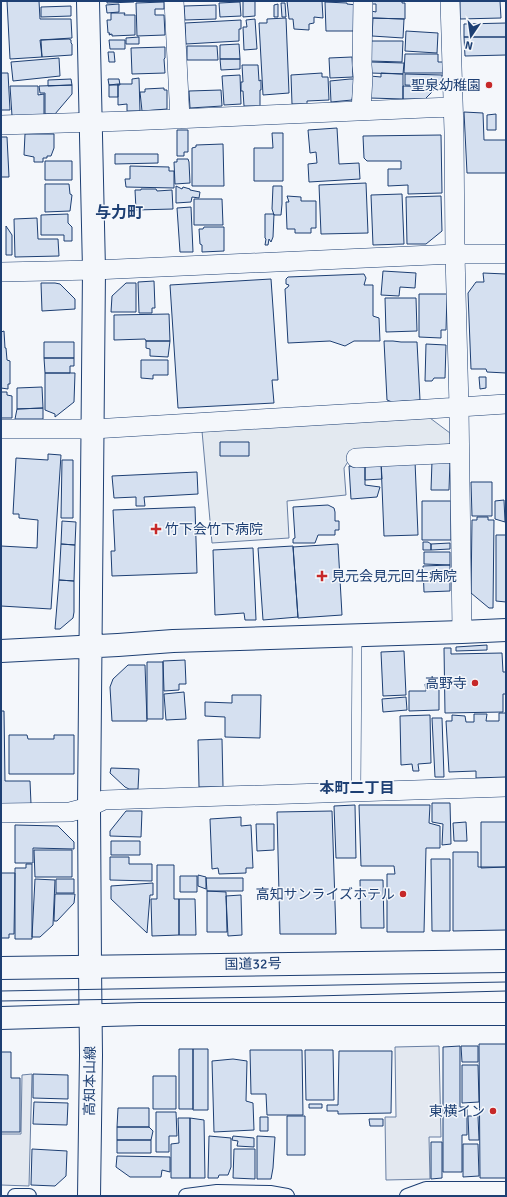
<svg xmlns="http://www.w3.org/2000/svg" width="507" height="1197" viewBox="0 0 507 1197" font-family="Signika,'Noto Sans JP',sans-serif">
  <style>
    .green { fill: #e3e9f0; stroke: #687fa3 }
    .parking { fill: #e3e8f0; stroke: #687fa3 }
    .building { fill: #d5e0f0; stroke: #1d3f73 }
    .lines { fill: none; stroke-linecap: round; stroke-linejoin: round }
    .service-casing { stroke: #1d3f73; stroke-width: 10 }
    .pedestrian-casing { stroke: #1d3f73; stroke-width: 16 }
    .minor-casing { stroke: #1d3f73; stroke-width: 20 }
    .tertiary-casing { stroke: #1d3f73; stroke-width: 24 }
    .primary-casing { stroke: #1d3f73; stroke-width: 24 }
    .trunk-casing { stroke: #1d3f73; stroke-width: 24 }
    .service { stroke: #f4f7fb; stroke-width: 9 }
    .pedestrian { stroke: #f4f7fb; stroke-width: 14 }
    .minor { stroke: #f4f7fb; stroke-width: 19 }
    .tertiary { stroke: #f4f7fb; stroke-width: 22 }
    .primary { stroke: #f4f7fb; stroke-width: 22 }
    .trunk { stroke: #f4f7fb; stroke-width: 22 }
    .tram { stroke: #1d3f73; stroke-width: 1 }
    .poi-dot { fill: #c62828; stroke: #f4f7fb; stroke-width: 1.5 }
    .labels { text-anchor: middle; dominant-baseline: central; stroke-width: 3; stroke-linejoin: round; paint-order: stroke }
    .poi-label { font-size: 14px; fill: #1d3f73; stroke: #f4f7fb; text-anchor: end }
    .street-label { font-size: 14px; fill: #1d3f73; stroke: #f4f7fb }
    .neighbourhood-label { font-size: 15px; font-weight: bold; fill: #1d3f73; stroke: #f4f7fb }
    .quarter-label { font-size: 16px; font-weight: bold; fill: #1d3f73; stroke: #f4f7fb }
  </style>
  <rect width="100%" height="100%" fill="#f4f7fb"/>
  <path class="green" d="M430 418 450 433 451 447 356 449 344 468 346 495 287 501 289 538 212 543 202 431Z"/>
  <path class="parking" d="M439 1046 441 1137H429L430 1179 386 1180 385 1117H396L395 1047Z
    M32 1074 29 1186 1 1185V1134H21L22 1075Z"/>
  <path class="building" d="M7 1H39L40 19H71L72 38 40 40 42 57 10 59Z
    M107 1H134V2L107 3Z
    M243 1H255V16L243 17Z
    M287 1H322L323 18 314 17V23L309 24V30L294 29 293 19H289Z
    M370 1H402V3H405V19L371 18V11L376 12V4H370Z
    M460 1H500L501 18 460 19Z
    M164 2V9H155V15H164L165 35 137 36 136 3Z
    M240 2 241 16 220 17 219 3Z
    M325 2 347 3V4L357 5V31H326Z
    M281 3H285L286 17H282Z
    M119 4V12L107 13 106 5Z
    M278 4V17H274V5Z
    M216 5V19L185 20 184 6Z
    M71 6V16L41 17V7Z
    M111 13H125L124 15H135V35L112 36V34L109 35 110 33H108L107 20H111Z
    M286 18 289 93 263 95 259 23H267V19Z
    M373 18 404 19 403 38 372 36Z
    M255 19 257 49 244 50 243 27H247L246 20Z
    M241 20V29H239V41L186 44 185 23Z
    M506 23V37H464V24Z
    M406 31 438 33 437 53 405 51Z
    M139 37V44H126V38Z
    M464 37H506V55L465 56Z
    M69 39 71 40V43L72 44V55L42 57 41 40Z
    M109 40H125V49H110Z
    M371 41H403L402 62 370 61Z
    M239 44 240 59H220V45Z
    M187 46H217L218 60H187Z
    M165 47V58L164 59 165 73 132 74 131 48Z
    M108 52H114L115 62H109Z
    M405 54H438V62H443V73H404Z
    M352 57 353 77 330 78 329 58Z
    M59 58 60 76 13 81 11 62Z
    M220 59H240V69L221 70Z
    M371 62 404 63 403 74 370 73Z
    M242 65H258L259 81 261 80V90H260V106H244L243 91H241V82H243Z
    M1 73H8L10 110H1Z
    M322 73V77H328L329 100 307 101V104H292L291 75Z
    M381 73 403 74V99L370 98V76L381 77Z
    M405 74 442 75V82L438 86 405 85Z
    M240 75 241 104 224 105 222 76Z
    M139 78 140 111H127V104L118 105V84H132V79Z
    M71 79 72 85 48 86V80Z
    M108 79H119L120 85H109Z
    M350 79H355L352 100 331 102 330 81Z
    M118 84V97H109V85Z
    M72 85V94L55 114H45V93H40L39 86Z
    M10 86H38V95L44 94V115L12 116Z
    M403 86 437 87 425 99H403Z
    M164 88V90H167V109L142 111 140 92H145V89Z
    M221 90 222 106 190 108 189 91Z
    M464 112 483 113 484 140H506V173H467Z
    M496 114V130H487V115Z
    M337 128 339 164 359 163 360 179 309 182 308 164 317 163 316 152 310 153 308 130Z
    M177 130H188V152H184V156H177Z
    M272 133H283V181H254V148H273Z
    M25 134H54V148L51 156H47V158H43V162H34V157L24 155Z
    M441 135 442 193 408 194V185L388 186V169H401V161H367L364 158 363 136Z
    M1 137H7L9 177H1Z
    M223 144 224 186H192V148L196 147V145Z
    M115 154H158V163L115 164Z
    M177 159H188L189 162 190 183 175 184 174 162H177Z
    M45 161H72V180H45Z
    M130 166 169 167V171H174V188L126 187 125 179H130Z
    M366 183 368 233 321 234 319 185Z
    M45 184H69L70 194 72 195 70 211 45 212Z
    M176 186 182 189 183 187 190 189V190L200 192 199 198 192 197 191 202 176 203Z
    M273 186H282V204L281 215H274L272 209Z
    M141 189H156L157 191 172 190 173 209 136 210 135 190H141Z
    M402 194 404 244 373 245 371 195Z
    M287 196 301 197V201H316V228H311V233H295V229H287L286 202H289Z
    M441 196 442 231 426 244H407L406 197Z
    M194 199H222L223 225H194Z
    M191 207 193 252H180L177 208Z
    M68 214V223L72 227V241H64V235H41V215Z
    M265 214H274L273 237 271 242 269 239 268 245H265L266 239 265 238Z
    M37 218 38 239H58L59 256 15 257 14 219Z
    M6 226 12 235V255H6Z
    M204 227H224V251L202 252V245L200 244 199 229H203Z
    M383 271 416 273 415 288 400 287 399 296 381 295Z
    M483 273 506 274V373L487 372 486 369H471L468 293 476 282H484Z
    M364 274 366 278 364 285H373V316L379 318 380 341H354L345 346 330 341 288 343 285 289 288 287 289 285 286 284V279L288 277Z
    M271 279 278 380H272L274 403 178 408 170 285Z
    M154 281 155 308H152V313H139L138 282Z
    M41 283H55L60 284 75 299V309L42 311Z
    M126 283H136V312H111L112 296Z
    M419 294H447L446 330H441V338L419 337Z
    M385 298H416L417 331 386 332Z
    M169 314 170 341H146L145 339 114 340V315Z
    M4 331 5 348H6L7 360 10 361V384H8V389L1 388V332Z
    M146 341H170L168 357 150 356V349L146 348Z
    M384 341H393L401 342H417L420 400 392 402 387 400Z
    M44 342H74V358H44Z
    M426 344 446 345 445 378H434L432 381H425Z
    M44 358H74V366H70V373H45Z
    M141 360H168V375H153V379L141 378Z
    M45 373H75L74 402 55 417V414L45 410Z
    M479 377H486V388L480 389Z
    M42 387 43 408 17 409V388Z
    M1 392H7V395L12 396V418H1Z
    M43 408V419H15L17 409Z
    M220 442H249V456H220Z
    M48 454 61 455 51 609 1 606V546L37 548 38 520 19 518V514H13L16 458 48 460Z
    M62 460H73V518H61Z
    M415 461 418 535 384 536 381 462Z
    M432 461H450L449 490H431Z
    M381 462 382 479 365 480V467Z
    M349 466 365 467V485L380 487 377 497 351 499Z
    M197 472 198 494 144 497 145 506H136V497L114 498 112 476Z
    M471 482H492V516H472Z
    M504 500 505 522 495 519V501Z
    M422 501H451V540H422Z
    M328 505 334 508 335 512V521H339V530H335V535H318L315 543H293V539L295 538 293 507Z
    M195 507 197 573 112 576 111 551H115L113 510Z
    M477 517H488V520H494L493 608H489L471 593 472 520H477Z
    M62 521 76 522 75 545 61 544Z
    M496 535H506V602L496 601Z
    M423 542H428L431 544V550H423Z
    M450 543V549L431 550V544Z
    M61 544 75 545 74 581 59 580Z
    M338 544 342 615 298 618 293 547Z
    M293 546 298 617 263 620 258 548Z
    M253 548 256 620H245L244 613 215 615 213 550Z
    M424 552H450V565L424 564Z
    M450 565V591L424 592 423 566Z
    M59 580 74 581V612L73 618 60 629H55Z
    M487 645V650L456 651V647Z
    M444 648H451V654L502 653 503 672H506V694H503V712L445 713Z
    M404 651 406 695 383 696 381 652Z
    M185 660 186 684H179V690L164 691 163 661Z
    M147 662H163V719H147Z
    M128 665H145L147 721H112L110 687 113 679Z
    M425 684H439V710L409 711V691H426Z
    M184 692 186 719 166 720 164 694Z
    M232 695H261L260 738 225 737V717L205 716V702L232 703Z
    M406 697 407 710 383 712 382 699Z
    M1 711H4L5 781H30L31 804H1Z
    M499 713H506V777L476 778V771L449 772 446 721H452V715L465 716 466 722H474V714H487L486 721H499Z
    M430 715 431 763 418 764 419 771H413L412 764 401 765 400 716Z
    M432 718H442L444 777H435Z
    M9 735H27L28 739H54V735H74V774H9Z
    M222 739 223 787H199L198 740Z
    M111 768 139 769 138 789H129L125 787 110 773Z
    M432 803H450L451 844 442 845 443 824 432 822Z
    M355 805 356 858H336L334 806Z
    M359 805H430L429 823 440 826V848H426L424 932H387V874H395L394 866H361Z
    M126 811H142L141 837 110 836V831Z
    M332 811 336 934H280L277 812Z
    M241 817V826L251 825 253 868H246V873L219 874 218 868 212 869 210 819Z
    M466 822 467 841H454L453 823Z
    M481 822H506V867L481 868Z
    M256 824H274V850L257 851Z
    M15 825 58 826 74 842V849L33 848V863H15Z
    M111 841H140V855H111Z
    M34 850H72V877H35Z
    M453 852H478V867H506V930L453 931Z
    M110 857H129V864H152V881L110 880Z
    M431 859H450V931H432Z
    M26 864H32V939H15V868H26Z
    M157 865H174V899H179V935L152 936 151 899H157Z
    M1 873H15L14 934H9V938H1Z
    M198 875 206 877V889L198 886Z
    M180 876H197V892H180Z
    M206 878H243V891H207Z
    M35 879 55 880 53 925 40 937H32Z
    M56 879H74V893H56Z
    M360 880H383L384 928H361Z
    M153 883V895H150L147 933 111 899V886Z
    M207 891 226 892 227 932H207Z
    M55 894H75L74 903 57 921H54Z
    M241 895 242 935 228 936 226 896Z
    M179 899H195L196 935H179Z
    M479 1044H506V1178H480Z
    M460 1046V1107H467V1135H462V1172H443V1047Z
    M461 1046H478V1062H462Z
    M179 1049H193V1109H179Z
    M193 1049H208V1110H193Z
    M250 1050H302L303 1115H267L266 1094H251Z
    M305 1050H333L334 1100H306Z
    M339 1051H392L391 1113 338 1114V1111H327V1105H338Z
    M1 1052H11V1078H20V1132H1Z
    M233 1059 247 1061 246 1101 253 1103 254 1130 214 1132 212 1061Z
    M462 1065H478L479 1102 462 1103Z
    M33 1074 68 1075V1099L33 1098Z
    M153 1076H176V1109H153Z
    M34 1102 68 1103 67 1125 33 1124Z
    M309 1104H322V1108H309Z
    M118 1108H149V1127H117Z
    M156 1112H176L177 1136H169V1152H156Z
    M287 1116H305V1155H287Z
    M468 1116H478L479 1140H469Z
    M260 1117H268V1131H260Z
    M178 1118H190V1178H171V1144L179 1143Z
    M190 1118 204 1120 205 1178H190Z
    M369 1119H383V1126H370Z
    M117 1127H149L153 1131 151 1140H117Z
    M209 1136 231 1138V1167L228 1175H219L218 1178H208Z
    M233 1136 254 1138V1147L237 1146 238 1141 232 1140Z
    M257 1136 275 1137 273 1168 271 1179H257Z
    M117 1140H151V1153H117Z
    M431 1142H442V1178L431 1179Z
    M463 1144H478L479 1176 463 1177Z
    M32 1149 67 1151 66 1176 55 1186 31 1185Z
    M234 1149H255V1179L233 1178Z
    M117 1156 170 1157V1172L162 1170 161 1177H130L116 1167Z"/>
  <g class="lines">
    <defs>
      <path id="service" d="M356 792 357 635"/>
      <path id="pedestrian" d="M15 1196H29
        M186 1196 217 1192 270 1193 287 1196
        M407 1196 426 1189H506"/>
      <path id="minor" d="M174 1 180 119
        M450 1 454 132 455 254 459 407 462 632
        M361 111 363 77 362 65 363 1
        M1 125 127 121 426 108 453 107
        M1 272 94 270 455 254H506
        M1 429H93L428 409 506 404
        M356 458 459 453
        M1 813 70 812 89 807 104 800 506 787"/>
      <path id="tertiary" d="M88 1 94 270 89 807 90 966
        M1 651 118 645 173 641 462 632 506 630"/>
      <path id="primary" d="M89 1196 91 1055 90 966"/>
      <path id="trunk" d="M1 968 506 961
        M1 1018 140 1014H506"/>
    </defs>
    <use href="#service" class="service-casing"/>
    <use href="#pedestrian" class="pedestrian-casing"/>
    <use href="#minor" class="minor-casing"/>
    <use href="#tertiary" class="tertiary-casing"/>
    <use href="#primary" class="primary-casing"/>
    <use href="#trunk" class="trunk-casing"/>
    <use href="#service" class="service"/>
    <use href="#pedestrian" class="pedestrian"/>
    <use href="#minor" class="minor"/>
    <use href="#tertiary" class="tertiary"/>
    <use href="#primary" class="primary"/>
    <use href="#trunk" class="trunk"/>
    <path class="tram" d="M1 991 506 982
      M1 1001 276 997 506 991"/>
  </g>
  <g class="poi-dot">
    <circle cx="489" cy="85" r="4"/>
    <path d="M154 523h4v4h4v4h-4v4h-4v-4h-4v-4h4z"/>
    <path d="M320 570h4v4h4v4h-4v4h-4v-4h-4v-4h4z"/>
    <circle cx="475" cy="683" r="4"/>
    <circle cx="403" cy="894" r="4"/>
    <circle cx="493" cy="1111" r="4"/>
  </g>
  <g class="labels">
    <g class="poi-label">
      <text x="481" y="85">聖泉幼稚園</text>
      <text x="165" y="529" text-anchor="start">竹下会竹下病院</text>
      <text x="331" y="576" text-anchor="start">見元会見元回生病院</text>
      <text x="467" y="683">高野寺</text>
      <text x="395" y="894">高知サンライズホテル</text>
      <text x="485" y="1111">東横イン</text>
    </g>
    <g class="street-label">
      <text transform="translate(253 964) rotate(-1)">国道32号</text>
      <text transform="translate(90 1081) rotate(-89)">高知本山線</text>
    </g>
    <g class="neighbourhood-label">
      <text x="357" y="788">本町二丁目</text>
    </g>
    <g class="quarter-label">
      <text x="119" y="213">与力町</text>
    </g>
  </g>
  <rect width="507" height="1197" fill="none" stroke="#1d3f73" stroke-width="4"/>
  <g transform="translate(471 36) rotate(193)" stroke="#f4f7fb" stroke-width="3" paint-order="stroke">
  <path d="M0-3L7 15L0 10L-7 15Z" fill="#1d3f73"/>
  <text y="-6" font-size="11" font-weight="bold" text-anchor="middle" fill="#1d3f73">N</text>
  </g>
</svg>
